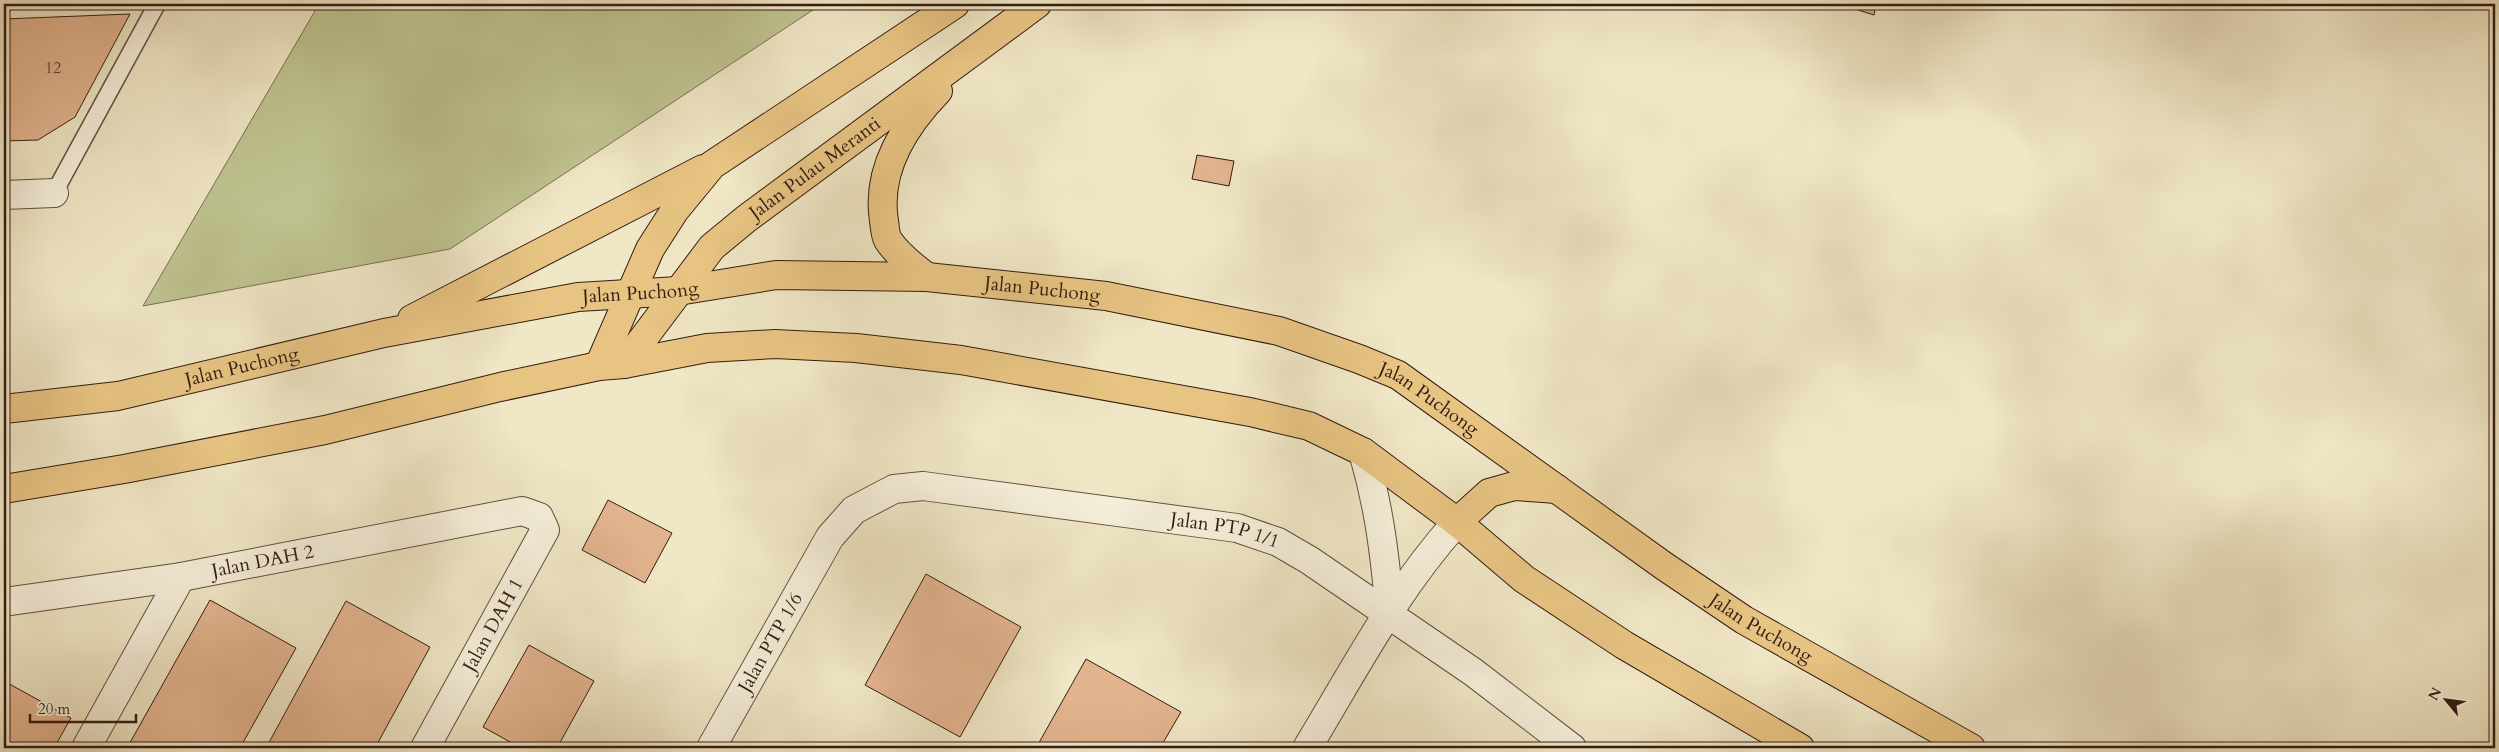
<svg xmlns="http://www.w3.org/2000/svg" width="2499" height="752" viewBox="0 0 2499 752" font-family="Cardo,serif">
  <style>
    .green { fill: #bfc491; stroke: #7a7052 }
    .building { fill: #e2b48e; stroke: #341c13 }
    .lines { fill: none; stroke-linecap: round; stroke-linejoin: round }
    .service-casing { stroke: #634f40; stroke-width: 19 }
    .minor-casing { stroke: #634f40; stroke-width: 30 }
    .primary-casing { stroke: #341c13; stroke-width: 30 }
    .service { stroke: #f5efda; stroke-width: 16 }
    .minor { stroke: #f5efda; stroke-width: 28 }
    .primary { stroke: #e8c483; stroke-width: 28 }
    .labels { text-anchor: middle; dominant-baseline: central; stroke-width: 4; stroke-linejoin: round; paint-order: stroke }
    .number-label { font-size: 16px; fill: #604232 }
    .street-label { font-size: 19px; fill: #341c13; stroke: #f5efda }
  </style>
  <rect width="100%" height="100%" fill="#f0e7c6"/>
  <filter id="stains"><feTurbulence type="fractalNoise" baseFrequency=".004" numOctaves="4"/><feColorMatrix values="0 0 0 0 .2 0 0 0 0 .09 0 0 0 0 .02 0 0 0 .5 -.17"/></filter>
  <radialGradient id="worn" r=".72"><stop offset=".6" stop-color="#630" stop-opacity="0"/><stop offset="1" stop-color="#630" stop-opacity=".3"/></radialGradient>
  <path class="green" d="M319 4H822L450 249 143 306Z"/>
  <path class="building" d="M1839 4H1876L1874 15Z
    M130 14 75 117 38 140 4 141V19Z
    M1197 155 1234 161 1229 186 1192 179Z
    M608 500 672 533 645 583 582 550Z
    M926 574 1021 627 960 737 865 685Z
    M210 600 296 648 240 748H127Z
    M346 601 430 647 375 748H266Z
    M529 645 594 681 557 748H521L483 727Z
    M1086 659 1181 712 1160 748H1036Z
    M4 681 71 718 54 748H4Z"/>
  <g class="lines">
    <defs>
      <path id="service" d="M54 193 157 4"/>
      <g id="minor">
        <path d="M4 195 54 193"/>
        <path d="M1363 452C1379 506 1385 556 1390 613"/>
        <path id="s1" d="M4 602 181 577 522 511 539 517 545 530 425 748"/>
        <path d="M86 748 181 577"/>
        <path id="s2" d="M711 748 830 537 854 510 894 489 923 486 1237 528 1278 542 1309 560 1473 672 1572 748"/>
        <path d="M1307 748C1353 672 1396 589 1457 522"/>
      </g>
      <g id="primary">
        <path d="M927 277C912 266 898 255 888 240 885 235 885 227 884 221 876 171 904 126 938 91"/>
        <path d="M412 319 703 169"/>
        <path id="s3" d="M624 364 712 247 746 219 1037 4"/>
        <path d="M599 366 650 249 675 210 712 165 955 4"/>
        <path id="s4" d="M4 409 118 396 384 333 578 297 678 291 776 275 927 277 1106 296 1279 331 1359 359 1398 375 1664 566 1744 620 1971 748"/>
        <path d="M4 489 124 469 325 430 500 387 599 366 624 364 707 348 775 344 856 348 961 360 1250 412 1309 426 1363 452 1457 522 1524 579 1624 645 1800 748"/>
        <path d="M1457 522 1489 493 1514 486 1557 489"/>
      </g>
    </defs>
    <use href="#service" class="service-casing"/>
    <use href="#minor" class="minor-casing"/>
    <use href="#primary" class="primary-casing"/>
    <use href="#service" class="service"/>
    <use href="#minor" class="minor"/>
    <use href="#primary" class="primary"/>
  </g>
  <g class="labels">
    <g class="number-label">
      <text x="53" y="68">12</text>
    </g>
    <g class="street-label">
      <text stroke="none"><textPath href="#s3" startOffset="276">Jalan Pulau Meranti</textPath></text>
      <text stroke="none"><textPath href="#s4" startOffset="1052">Jalan Puchong</textPath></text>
      <text stroke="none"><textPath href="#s4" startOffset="648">Jalan Puchong</textPath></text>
      <text stroke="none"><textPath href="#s4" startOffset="242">Jalan Puchong</textPath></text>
      <text stroke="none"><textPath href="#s4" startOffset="1458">Jalan Puchong</textPath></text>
      <text stroke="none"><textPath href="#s2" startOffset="658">Jalan PTP 1/1</textPath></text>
      <text stroke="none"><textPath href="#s1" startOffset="262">Jalan DAH 2</textPath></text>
      <text transform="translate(493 625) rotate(-61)">Jalan DAH 1</text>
      <text stroke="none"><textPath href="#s4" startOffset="1862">Jalan Puchong</textPath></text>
      <text stroke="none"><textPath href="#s2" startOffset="121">Jalan PTP 1/6</textPath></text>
    </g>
  </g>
  <rect width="2499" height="752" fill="none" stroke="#f0e7c6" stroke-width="20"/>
  <rect x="5" y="5" width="2489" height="742" fill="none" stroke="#341c13" stroke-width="2.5"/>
  <rect x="10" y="10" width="2479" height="732" fill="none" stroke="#341c13"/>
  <g transform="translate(2446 700) rotate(299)" stroke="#f5efda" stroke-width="4" paint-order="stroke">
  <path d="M0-4L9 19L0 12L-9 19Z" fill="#341c13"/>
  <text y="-8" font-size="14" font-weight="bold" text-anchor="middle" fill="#341c13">N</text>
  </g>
  <path d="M30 714v8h106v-8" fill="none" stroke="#341c13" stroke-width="2.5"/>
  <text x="38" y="714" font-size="15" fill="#341c13" stroke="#f5efda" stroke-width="4" paint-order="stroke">20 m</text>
  <rect width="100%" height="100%" filter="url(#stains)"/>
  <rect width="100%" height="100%" fill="url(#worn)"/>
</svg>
